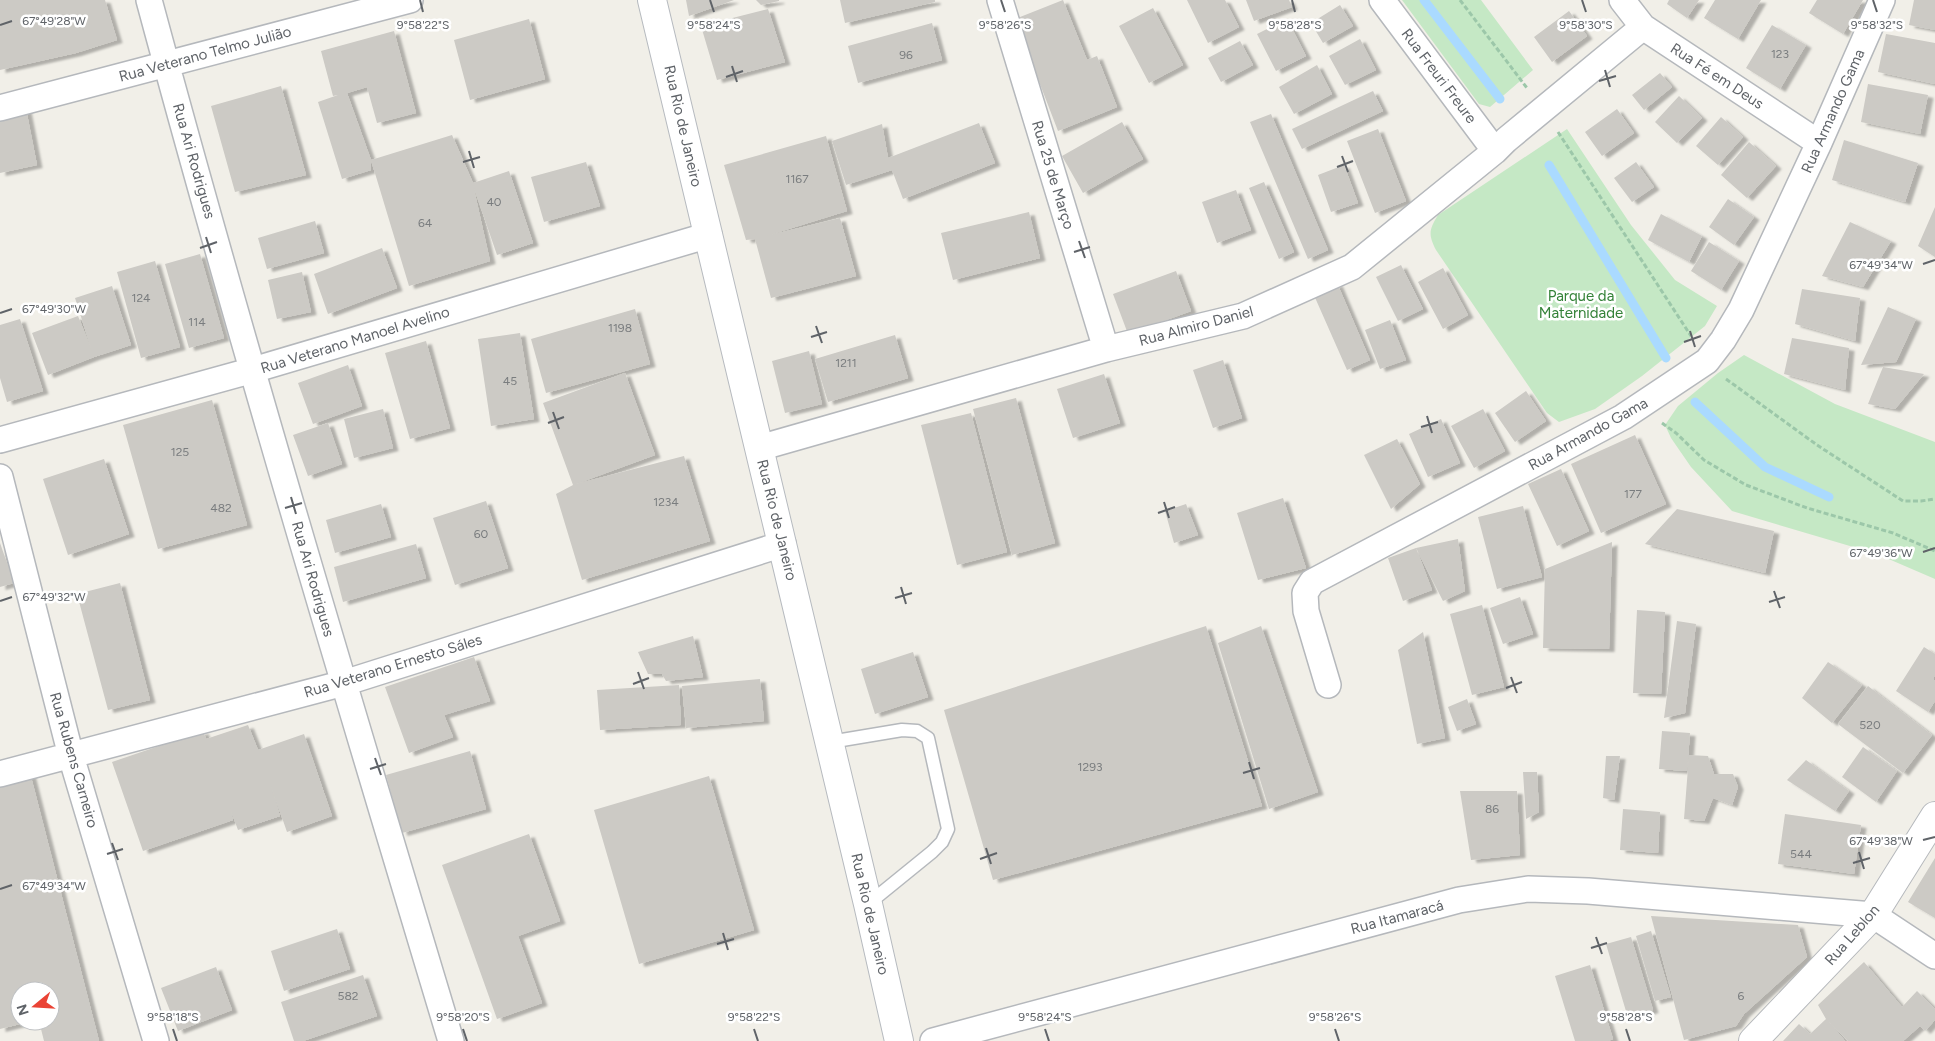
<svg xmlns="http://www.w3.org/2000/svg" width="1935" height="1041" viewBox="0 0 1935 1041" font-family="Figtree,sans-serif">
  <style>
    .green { fill: #c5e8c5 }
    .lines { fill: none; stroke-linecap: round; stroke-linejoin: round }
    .stream { stroke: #aadaff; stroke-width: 9 }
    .building { fill: #cccac5; filter: url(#shadow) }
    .service-casing { stroke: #b5b8bc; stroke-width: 15 }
    .minor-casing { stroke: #b5b8bc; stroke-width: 28 }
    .tertiary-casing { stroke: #b5b8bc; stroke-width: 30 }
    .secondary-casing { stroke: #b6babf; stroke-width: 30 }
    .path { stroke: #9cc7a9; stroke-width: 3; stroke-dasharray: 5 2.5; stroke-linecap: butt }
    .service { stroke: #fff; stroke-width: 12 }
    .minor { stroke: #fff; stroke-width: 25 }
    .tertiary { stroke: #fff; stroke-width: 28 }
    .secondary { stroke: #fff; stroke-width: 28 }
    .ticks { fill: none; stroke: #5f6368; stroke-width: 2 }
    .labels { text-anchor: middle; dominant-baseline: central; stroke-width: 5; stroke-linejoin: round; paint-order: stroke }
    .number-label { font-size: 12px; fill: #7a7d7f }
    .street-label { font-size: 15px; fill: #5f6368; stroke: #fff }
    .park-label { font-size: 15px; fill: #348238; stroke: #fff }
    .ticks-label { font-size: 12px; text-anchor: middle; fill: #5f6368; stroke: #fff; stroke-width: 5; stroke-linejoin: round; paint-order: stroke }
  </style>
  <defs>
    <filter id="shadow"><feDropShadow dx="5.5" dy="3" stdDeviation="1" flood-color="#0004"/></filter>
  </defs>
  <rect width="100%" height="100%" fill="#f1efe8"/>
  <path class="green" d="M1402 0H1481L1533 70 1490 107 1479 104Z
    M1567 129 1631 225 1675 280 1717 306 1705 326 1642 376 1595 409 1559 422 1547 413 1436 250C1428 234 1429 230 1438 215Z
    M1744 355 1835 404 1935 442V579L1877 554 1732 511 1691 467 1671 438 1665 425 1678 406 1718 373Z"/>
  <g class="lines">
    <path class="stream" d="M1424 0 1500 99
      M1549 165 1666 358
      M1695 402 1765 467 1829 497"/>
  </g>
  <path class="building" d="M0 0H105L117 40 76 53 0 70Z
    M686 0H734L689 16Z
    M756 0H779V1L761 5Z
    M840 0H935V2L845 23Z
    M1063 0 1087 60 1097 56 1117 107 1058 131 1015 19Z
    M1187 0H1225L1239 27 1208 43Z
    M1246 0H1289L1292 7 1254 21Z
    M1669 0H1699L1687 18 1667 4Z
    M1715 0H1761L1738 39 1704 18Z
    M1817 0H1863L1843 34 1809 13Z
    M1914 0H1935V30L1909 25Z
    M1340 5 1353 26 1323 43 1311 23Z
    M1153 8 1183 65 1149 83 1119 26Z
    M768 9 785 62 717 80 701 26Z
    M1569 11 1587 36 1552 62 1534 37Z
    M529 19 545 79 470 100 454 40Z
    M1287 19 1306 56 1276 71 1257 34Z
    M932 23 942 60 858 83 848 46Z
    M1772 25 1806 45 1780 89 1746 68Z
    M394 31 416 113 377 123 367 87 347 93 371 160 452 135 473 183 509 171 533 243 497 255 473 185 490 261 409 286 371 160V170L342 179 318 102 338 95 333 96 321 51Z
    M1886 34 1935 43V84L1878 72Z
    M1360 39 1376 70 1345 85 1329 56Z
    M1240 41 1253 65 1221 82 1208 58Z
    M1317 65 1332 94 1294 114 1279 87Z
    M1660 73 1672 87 1644 110 1632 95Z
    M1868 84 1928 95 1920 134 1861 122Z
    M281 86 306 175 235 192 211 106Z
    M1373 91 1383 111 1302 149 1292 129Z
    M1679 96 1702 118 1677 143 1655 122Z
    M26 109 37 165 0 173V114Z
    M1617 109 1634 133 1602 156 1585 132Z
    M1271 114 1328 250 1308 259 1250 122Z
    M1721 117 1743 137 1718 165 1696 146Z
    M1122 122 1143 159 1083 193 1062 156Z
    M979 123 995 163 903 199 892 170 846 185 832 141 882 124 888 158Z
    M1378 129 1406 201 1375 213 1347 141Z
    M826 136 847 211 766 236 840 218 856 276 771 298 755 239 746 240 724 165Z
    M1844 140 1918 163 1905 202 1832 180Z
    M1749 142 1776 166 1747 198 1721 175Z
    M586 162 600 206 544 222 531 177Z
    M1636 162 1654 187 1632 202 1614 178Z
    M1344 165 1358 203 1331 212 1318 175Z
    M1264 182 1294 252 1279 259 1249 188Z
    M1236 190 1251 230 1217 243 1202 202Z
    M1728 199 1754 217 1734 245 1709 227Z
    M1935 207V257L1918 246Z
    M1029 212 1040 258 953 280 941 233Z
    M1661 214 1702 236 1689 262 1648 240Z
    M315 221 324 253 267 269 258 238Z
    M1850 222 1891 241 1863 287 1822 276Z
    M1709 242 1739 261 1721 290 1691 271Z
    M382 248 397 288 328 314 314 274Z
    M200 254 224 338 189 348 165 264Z
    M155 261 180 347 141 358 117 272Z
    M1401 265 1423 309 1398 321 1376 277Z
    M1443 268 1468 315 1443 329 1418 282Z
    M1176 271 1191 311 1128 334 1113 294Z
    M302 272 311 312 277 319 268 280Z
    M1337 283 1370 360 1347 370 1313 293Z
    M112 286 131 345 94 357 48 375 32 333 78 316 92 351 75 298Z
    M1802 289 1860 298 1855 341 1795 324Z
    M1888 307 1916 319 1896 362 1861 365Z
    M635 309 650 364 546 393 531 339Z
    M20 319 43 391 7 402 0 378V325Z
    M1390 320 1406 360 1380 369 1365 330Z
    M520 333 534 419 491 426 478 339Z
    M895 335 908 378 828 402 815 359Z
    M1792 338 1849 348 1845 390 1784 374Z
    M426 341 450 428 410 439 385 353Z
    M809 351 822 404 785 413 772 361Z
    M1223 360 1242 418 1213 428 1193 370Z
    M348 365 362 406 313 424 298 383Z
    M1883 367 1924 374 1895 409 1868 404Z
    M625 373 655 455 576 484 684 456 710 541 582 580 556 494 573 485 543 403Z
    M1104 374 1120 423 1073 438 1057 389Z
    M1526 391 1546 421 1515 442 1495 413Z
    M1016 398 1055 543 1012 555 973 409Z
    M212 400 247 525 158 549 123 425Z
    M383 409 393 448 354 458 344 419Z
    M1483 409 1505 451 1474 468 1451 426Z
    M971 413 1007 552 957 565 921 425Z
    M1441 419 1460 463 1428 477 1409 434Z
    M328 423 342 464 308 476 293 435Z
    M1635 435 1666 504 1601 533 1571 464Z
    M1397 439 1420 484 1391 509 1364 455Z
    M104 459 129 534 68 555 43 479Z
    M1561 469 1589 531 1557 546 1528 484Z
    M1283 498 1306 568 1258 580 1237 513Z
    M486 501 508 568 455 585 433 518Z
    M381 504 391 537 335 553 326 520Z
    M1186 504 1198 535 1174 543 1165 511Z
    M1523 506 1542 577 1497 589 1478 517Z
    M1677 509 1774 531 1765 573 1645 544Z
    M1458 539 1465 591 1443 601 1416 548Z
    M1612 542 1609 649 1543 648 1545 569Z
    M0 543 14 583 0 587Z
    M416 544 426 578 343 602 334 567Z
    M1416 548 1432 590 1403 601 1388 558Z
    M120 583 150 700 108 710 77 594Z
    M1520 597 1533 634 1503 644 1490 608Z
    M1482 605 1504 687 1472 695 1450 614Z
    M1637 610 1665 612 1661 694 1633 693Z
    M1677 621 1696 624 1685 713 1664 718Z
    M1206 626 1262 806 993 880 944 710Z
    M1261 626 1318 792 1269 809 1218 643Z
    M1423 632 1445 738 1417 744 1398 650Z
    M693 636 703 677 666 681 662 674H648L638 652Z
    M1924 647 1935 654V675L1933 679 1935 681V701L1928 712 1896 691Z
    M913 652 928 697 875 714 861 669Z
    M474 657 490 701 444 715 453 737 409 753 385 687Z
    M1828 662 1862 685 1832 723 1802 698Z
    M760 679 764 721 686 728 682 686Z
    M679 685 681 725 600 730 597 690Z
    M1868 686 1932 735 1903 773 1838 724Z
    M1467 699 1476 724 1457 731 1448 707Z
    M248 725 258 750 304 734 332 816 287 832 271 786 280 816 238 830 230 808 233 820 143 851 112 762 203 731 206 739Z
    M1662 731 1690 733 1687 771 1659 769Z
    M1863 747 1897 771 1876 802 1842 777Z
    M470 751 486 809 402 833 386 775Z
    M1689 755 1708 756 1714 774H1733L1738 787 1732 805 1713 798 1704 821 1684 819Z
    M1606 756H1620L1614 800 1603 798Z
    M1806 760 1849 791 1835 811 1787 780Z
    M29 769 99 1041H44L39 1021H50V991H20V1021L28 1022 0 1029V777Z
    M1523 772H1537L1539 812 1526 819Z
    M709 776 754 930 639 964 594 810Z
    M1460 791H1517L1520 855 1471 860Z
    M1623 809 1660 812 1658 853 1620 850Z
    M1785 814 1861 825 1854 874 1778 864Z
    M529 834 560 921 518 936 542 1003 497 1019 442 865Z
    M1935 858V918L1908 902Z
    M1651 916 1798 925 1807 957 1744 1014 1736 1026 1684 1040Z
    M337 929 350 969 284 991 271 951Z
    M1651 931 1671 997 1655 1001 1636 936Z
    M1631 937 1653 1010 1628 1018 1606 944Z
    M1864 962 1902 1007 1917 991 1935 1009V1020L1925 1031 1920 1026 1903 1041H1848L1829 1022 1845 1041H1783L1799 1024 1810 1034 1826 1019 1818 1005Z
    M1590 965 1613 1039 1608 1041H1575L1555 976Z
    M216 967 232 1010 178 1031 161 988Z
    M363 975 377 1016 303 1041H294L281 1002Z"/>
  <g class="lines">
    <defs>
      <path id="service" d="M830 742 902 730 917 731 928 738 948 829 942 842 932 852 868 904"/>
      <path id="minor" d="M149 0C243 349 347 695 451 1041
        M1000 0 1106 349
        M1382 0 1495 151
        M1622 0 1643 27 1819 143
        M0 108 410 0
        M0 440 253 370 709 235
        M759 448 1106 349 1243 316 1352 267 1495 151 1506 140 1643 27
        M0 477 71 756 156 1041
        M1328 685 1306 611 1305 593 1312 582 1623 417 1707 361 1723 340 1741 310 1819 143 1882 0
        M0 774 344 683 783 544
        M933 1041 1459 900 1528 889 1588 891 1873 915 1935 956"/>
      <path id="tertiary" d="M1753 1041 1873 915 1935 816"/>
      <path id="secondary" d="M652 0 868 904 899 1041"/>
    </defs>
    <use href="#service" class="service-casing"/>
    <use href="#minor" class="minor-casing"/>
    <use href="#tertiary" class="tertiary-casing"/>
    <use href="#secondary" class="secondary-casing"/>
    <path class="path" d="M1460 0 1527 88
      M1558 132 1691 336
      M1726 379 1817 445 1903 501H1921L1935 499
      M1662 423 1676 433 1704 460 1746 485 1807 508 1893 533 1935 551"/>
    <use href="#service" class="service"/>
    <use href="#minor" class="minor"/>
    <use href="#tertiary" class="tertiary"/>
    <use href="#secondary" class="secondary"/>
  </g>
  <path class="ticks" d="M420 0 423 12M710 0 714 12M1001 0 1005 12M1292 0 1295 12M1582 0 1586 12M1873 0 1877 12M0 25 12 21M732 66 737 82M1605 70 1610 87M726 77 743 71M1599 81 1616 76M469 151 474 168M1342 156 1348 172M463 162 480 157M1337 167 1353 161M206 237 211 253M1079 241 1085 258M200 248 217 242M1074 252 1090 247M1923 264 1935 260M0 313 12 309M816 326 822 343M1690 331 1695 347M811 337 827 332M1684 342 1701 336M553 412 559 429M1427 416 1432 433M548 423 564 417M1421 427 1438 422M291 497 296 514M1164 502 1169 518M285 508 302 503M1158 513 1175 507M1923 552 1935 548M901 587 906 604M1774 591 1780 608M895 598 912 593M0 601 12 597M1769 602 1785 597M638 672 644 689M1511 677 1517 693M633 684 649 678M1506 688 1522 682M375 758 381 775M1249 762 1254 779M370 769 386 764M1243 773 1260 768M1923 840 1935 837M112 843 118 860M986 848 991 864M1859 852 1864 869M107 854 123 849M980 859 997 853M1853 863 1870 858M0 889 12 885M723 933 728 950M1596 937 1602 954M717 944 734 939M1591 948 1607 943M173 1029 177 1041M463 1029 467 1041M754 1029 758 1041M1045 1029 1049 1041M1335 1029 1339 1041M1626 1029 1630 1041"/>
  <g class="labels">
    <g class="number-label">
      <text x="1780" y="54">123</text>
      <text x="906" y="55">96</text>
      <text x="797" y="179">1167</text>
      <text x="494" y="202">40</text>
      <text x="425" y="223">64</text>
      <text x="141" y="298">124</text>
      <text x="197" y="322">114</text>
      <text x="620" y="328">1198</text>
      <text x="846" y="363">1211</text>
      <text x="510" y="381">45</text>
      <text x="180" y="452">125</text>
      <text x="1633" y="494">177</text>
      <text x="666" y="502">1234</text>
      <text x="221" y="508">482</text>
      <text x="481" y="534">60</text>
      <text x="1870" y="725">520</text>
      <text x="1090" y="767">1293</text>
      <text x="1492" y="809">86</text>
      <text x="1801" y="854">544</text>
      <text x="348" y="996">582</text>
      <text x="1741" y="996">6</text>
    </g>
    <g class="street-label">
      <text transform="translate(205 54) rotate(-15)">Rua Veterano Telmo Julião</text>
      <text transform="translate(1439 76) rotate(53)">Rua Freuri Freure</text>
      <text transform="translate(1717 76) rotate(33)">Rua Fé em Deus</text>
      <text transform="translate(1833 111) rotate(-66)">Rua Armando Gama</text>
      <text transform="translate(683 126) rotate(77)">Rua Rio de Janeiro</text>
      <text transform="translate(194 161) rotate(74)">Rua Ari Rodrigues</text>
      <text transform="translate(1053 175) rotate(73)">Rua 25 de Março</text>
      <text transform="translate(1196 326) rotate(-15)">Rua Almiro Daniel</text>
      <text transform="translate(355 340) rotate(-17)">Rua Veterano Manoel Avelino</text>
      <text transform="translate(1588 434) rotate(-29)">Rua Armando Gama</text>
      <text transform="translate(777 520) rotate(76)">Rua Rio de Janeiro</text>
      <text transform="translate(313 579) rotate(74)">Rua Ari Rodrigues</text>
      <text transform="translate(393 666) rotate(-17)">Rua Veterano Ernesto Sáles</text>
      <text transform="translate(74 760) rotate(74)">Rua Rubens Carneiro</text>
      <text transform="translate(870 914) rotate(77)">Rua Rio de Janeiro</text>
      <text transform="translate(1397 917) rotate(-15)">Rua Itamaracá</text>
      <text transform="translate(1852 935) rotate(-49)">Rua Leblon</text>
    </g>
    <g class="park-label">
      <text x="1581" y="296">Parque da<tspan x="1581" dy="17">Maternidade</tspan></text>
    </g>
  </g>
  <g class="ticks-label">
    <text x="54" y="25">67°49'28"W</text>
    <text x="423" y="29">9°58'22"S</text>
    <text x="714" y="29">9°58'24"S</text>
    <text x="1005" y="29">9°58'26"S</text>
    <text x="1295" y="29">9°58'28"S</text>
    <text x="1586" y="29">9°58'30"S</text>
    <text x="1877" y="29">9°58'32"S</text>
    <text x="1881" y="269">67°49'34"W</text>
    <text x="54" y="313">67°49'30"W</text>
    <text x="1881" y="557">67°49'36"W</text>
    <text x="54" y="601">67°49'32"W</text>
    <text x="1881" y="845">67°49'38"W</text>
    <text x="54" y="890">67°49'34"W</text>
    <text x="173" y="1021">9°58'18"S</text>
    <text x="463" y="1021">9°58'20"S</text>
    <text x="754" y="1021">9°58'22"S</text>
    <text x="1045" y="1021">9°58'24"S</text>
    <text x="1335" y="1021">9°58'26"S</text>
    <text x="1626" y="1021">9°58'28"S</text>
  </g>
  <g transform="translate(35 1006) rotate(252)"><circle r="24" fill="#ffffff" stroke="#bfc1c3"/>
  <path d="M0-4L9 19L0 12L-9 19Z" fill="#ea4335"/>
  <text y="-8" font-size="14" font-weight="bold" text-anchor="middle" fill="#5f6368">N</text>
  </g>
</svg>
